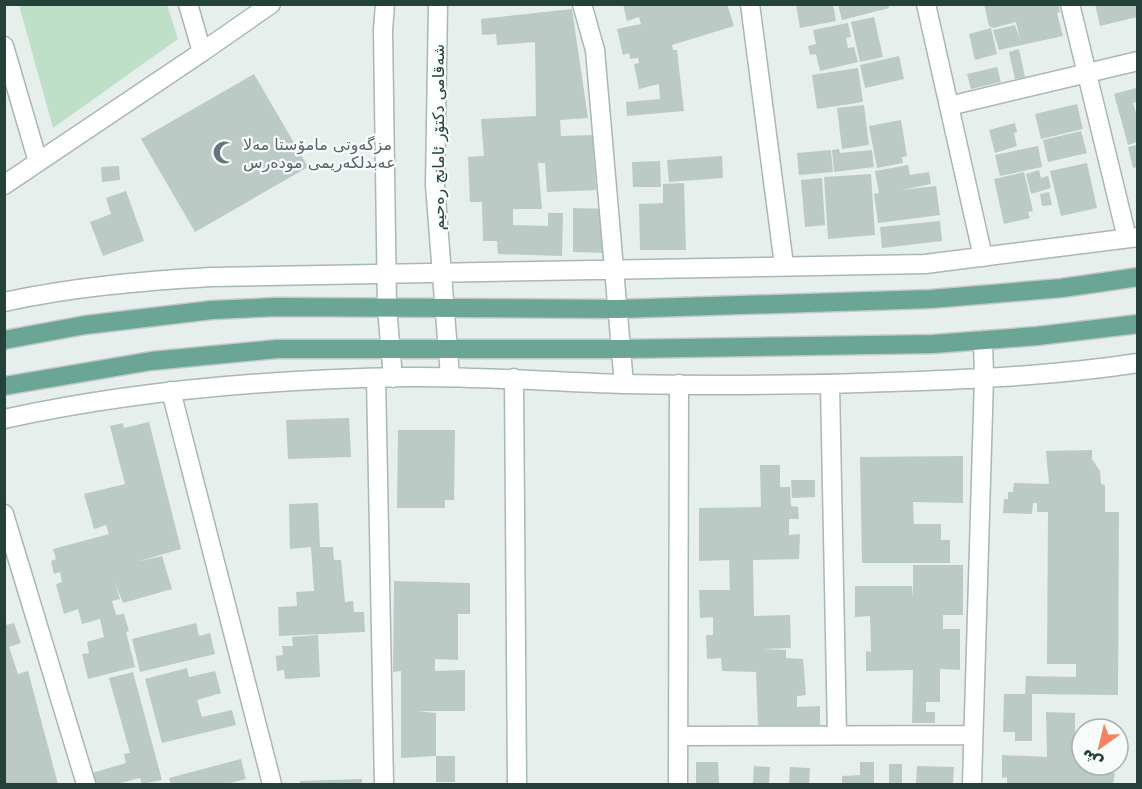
<svg xmlns="http://www.w3.org/2000/svg" width="1142" height="789" viewBox="0 0 1142 789" font-family="'DejaVu Sans','Noto Naskh Arabic',sans-serif">
  <style>
    .green { fill: #bfe0c8 }
    .building { fill: #bbcac4 }
    .lines { fill: none; stroke-linecap: round; stroke-linejoin: round }
    .minor-casing { stroke: #a8b8b2; stroke-width: 21 }
    .major-casing { stroke: #c2cac8; stroke-width: 21 }
    .minor { stroke: #fff; stroke-width: 18 }
    .major { stroke: #6aa596; stroke-width: 18 }
    .labels { text-anchor: middle; dominant-baseline: central; stroke-width: 4.5; stroke-linejoin: round; paint-order: stroke }
    .street-label { font-size: 16px; fill: #24423a; stroke: #f7fbf9 }
    .worship-label { font-size: 16px; fill: #5b616d; stroke: #f7fbf9; text-anchor: start }
  </style>
  <rect width="100%" height="100%" fill="#e6efeb"/>
  <path class="green" d="M19 5H167L178 39 53 128Z"/>
  <path class="building" d="M623 4H727L734 26 672 45 673 50H677L684 111 627 116 626 102 660 99 659 84 639 89 634 64 639 63 638 58 630 59 629 53 623 55 617 29 641 24 639 17 627 21Z
    M796 4H833L836 21 800 28Z
    M838 4H888L889 8 842 20Z
    M984 4H1058L1060 12 1057 13 1063 36 999 50 993 30 1015 25 1020 40 1016 22 993 28 989 26Z
    M1095 4H1137V17L1100 26Z
    M572 9 588 118 560 120 561 136 593 135 596 190 547 192 545 163H538L542 209H513V225L548 226V213H563L562 256 498 254 497 241H483L482 202H470L468 157 484 156 481 119 536 116 535 42 497 45 496 34 482 35 481 19Z
    M874 17 883 57 860 62 851 22Z
    M848 23 851 37 846 38 848 48 854 47 858 62 820 71 816 54 810 55 808 46 816 44 813 30Z
    M991 28 997 54 975 60 969 34Z
    M1019 49 1025 77 1015 79 1009 52Z
    M899 56 904 79 865 88 860 65Z
    M997 67 1001 82 971 89 967 74Z
    M858 68 863 102 817 109 812 75Z
    M254 74 308 167 195 232 141 139Z
    M1136 88 1137 102 1133 103 1137 116V142L1128 145 1114 94Z
    M1077 104 1083 129 1041 139 1035 114Z
    M864 105 869 145 842 149 837 108Z
    M901 120 907 156 902 157 903 163 877 168 869 126Z
    M1015 123 1017 132 1014 133 1017 146 995 153 989 130Z
    M1081 131 1087 153 1048 162 1043 140Z
    M1137 145V167L1133 168 1128 147Z
    M1038 146 1042 167 1000 176 995 155Z
    M839 149 840 153 872 150 874 167 834 172 832 150Z
    M831 150 833 172 799 175 797 153Z
    M722 156 723 178 669 182 667 160Z
    M660 161 661 187H633L632 162Z
    M1087 163 1097 208 1061 216 1050 171Z
    M908 165 910 175 929 172 931 184 902 190 936 186 940 215 878 223 874 194 879 193 875 171Z
    M119 166 120 180 102 182 101 167Z
    M1039 170 1041 178 1048 176 1051 188 1031 194 1026 174Z
    M1024 172 1033 211 1028 212 1030 218 1004 224 994 179Z
    M871 174 875 235 828 239 824 177Z
    M822 178 825 225 805 227 801 180Z
    M684 183 686 250H640L639 204 663 203V184Z
    M126 191 144 241 103 256 90 222 111 214 106 198Z
    M1049 192 1052 205 1042 206 1040 194Z
    M573 208 606 209 605 253 573 252Z
    M940 221 942 241 882 248 880 227Z
    M349 418 351 457 288 459 286 420Z
    M149 422 181 549 136 562 162 556 172 589 123 603 115 583 120 599 112 601 116 615 124 614 129 631 126 632 135 667 88 679 82 654 89 653 87 642 104 637 100 619 82 624 78 609 64 614 56 584 62 582 60 572 54 574 51 561 56 559 53 549 109 534 106 525 94 529 84 494 125 484 110 426 123 423 124 428Z
    M398 430H455L454 500H445V508H397Z
    M1092 450V459L1100 471 1101 484 1105 485V512H1119L1118 695 1032 694V741H1015V732H1003L1004 694H1025L1026 676 1076 677V664H1047L1048 512H1037V503H1033L1032 514 1003 513 1004 499H1008V492H1013L1014 483 1049 484 1046 451Z
    M963 456V503L913 502 914 524H941V540H950V563H862L860 457Z
    M760 465H780V487H790L791 506 798 507 799 519H789V535L800 534 799 559 753 560 754 616 790 615 791 648 761 649 786 650V658L803 659 806 695 797 696V707L820 706V725H758L756 672 722 671 721 658 707 659 706 635H713V617L700 618 699 590H730L729 560 699 561V508L761 507Z
    M791 480H815V497L792 498Z
    M318 503 320 547H333L334 560H341L345 602 353 601 354 612H364L365 632 279 636 278 607 297 606 296 592 314 591 311 547 290 549 289 504Z
    M913 565H963V615H943V629H960V670L940 669V702H926V712H935V723H912L913 670 866 671V651L871 652 870 616 855 617V586H912L913 599Z
    M394 581 470 583V614H458V660L435 659V671L465 670V711H417L436 713V756H455V782H436V756L401 758V671L393 672Z
    M4 619 7 625 14 623 21 643 9 647 18 674 28 671 58 784H4Z
    M196 623 199 636 210 633 215 654 140 672 132 639Z
    M318 635 320 677 285 679 284 670 277 671 276 656 283 655 282 646H293L292 637Z
    M187 668 189 677 215 671 221 693 197 700 202 717 232 710 236 725 162 743 145 679Z
    M133 672 162 780 142 784 140 778 117 784H95L92 773 126 763 124 754 130 753 109 678Z
    M1046 712 1075 713V758H1082V765H1094L1093 771 1115 773 1113 784H1007V777L1002 778V755L1047 757Z
    M241 759 246 779 226 784H171L169 778Z
    M696 762H718L719 784H696Z
    M860 762H874V784H842V776L860 775Z
    M889 764H902V784H889Z
    M754 766 770 767 769 784H753Z
    M917 766 954 767 953 784H916Z
    M790 767 810 768 809 784H789Z
    M362 779V784H300V781Z"/>
  <g class="lines">
    <defs>
      <path id="minor" d="M385 4 383 30 387 308 393 378
        M438 4 435 185 450 377
        M582 4 595 50 624 384
        M750 4 784 265
        M926 4 983 257
        M1070 4 1127 238
        M4 46 38 162
        M202 52 271 4
        M949 106 1138 61
        M4 185 202 52 188 4
        M4 302C72 287 142 281 211 277L925 264 1138 237
        M376 378 384 784
        M514 378 517 784
        M830 385 837 735
        M171 391 272 784
        M4 419C136 390 272 379 407 377 480 376 552 382 624 384 723 386 822 385 921 381 994 378 1066 374 1138 363
        M4 514 86 784
        M678 736 973 735
        M678 784 679 384
        M972 784 984 378 983 340"/>
      <path id="major" d="M4 340 85 325 212 310 276 307 618 309 931 299 1062 288 1138 277
        M4 386 151 361 277 349H621L933 344 1037 336 1138 324"/>
    </defs>
    <use href="#minor" class="minor-casing"/>
    <use href="#major" class="major-casing"/>
    <use href="#minor" class="minor"/>
    <use href="#major" class="major"/>
  </g>
  <defs>
    <symbol id="mosque-bare" viewBox="-9 -9 18 18"><path d="M3.5-4.9A6 6 0 1 0 3.5 4.9A5 5 0 1 1 3.5-4.9Z" fill="#6b7280" stroke="#f7fbf9" stroke-width="2.5" paint-order="stroke"/></symbol>
  </defs>
  <g fill-rule="evenodd">
    <use href="#mosque-bare" x="208" y="136" width="33" height="33"/>
  </g>
  <g class="labels">
    <g class="street-label">
      <text transform="translate(438 137) rotate(-90)">شەقامی دکتۆر ئامانج رەحیم</text>
    </g>
    <g class="worship-label">
      <text x="243" y="144">مزگەوتی مامۆستا مەلا<tspan x="243" dy="18">عەبدلکەریمی مودەرس</tspan></text>
    </g>
  </g>
  <rect width="1142" height="789" fill="none" stroke="#24423a" stroke-width="12"/>
  <g transform="translate(1100 747) rotate(214)"><circle r="28" fill="#f7fbf9" stroke="#a3b1ad" stroke-width="1.5"/>
  <path d="M0-4.5L10 22L0 15L-10 22Z" fill="#f4845f"/>
  <text y="-9" font-size="16" font-weight="bold" text-anchor="middle" fill="#24423a">ش</text>
  </g>
</svg>
